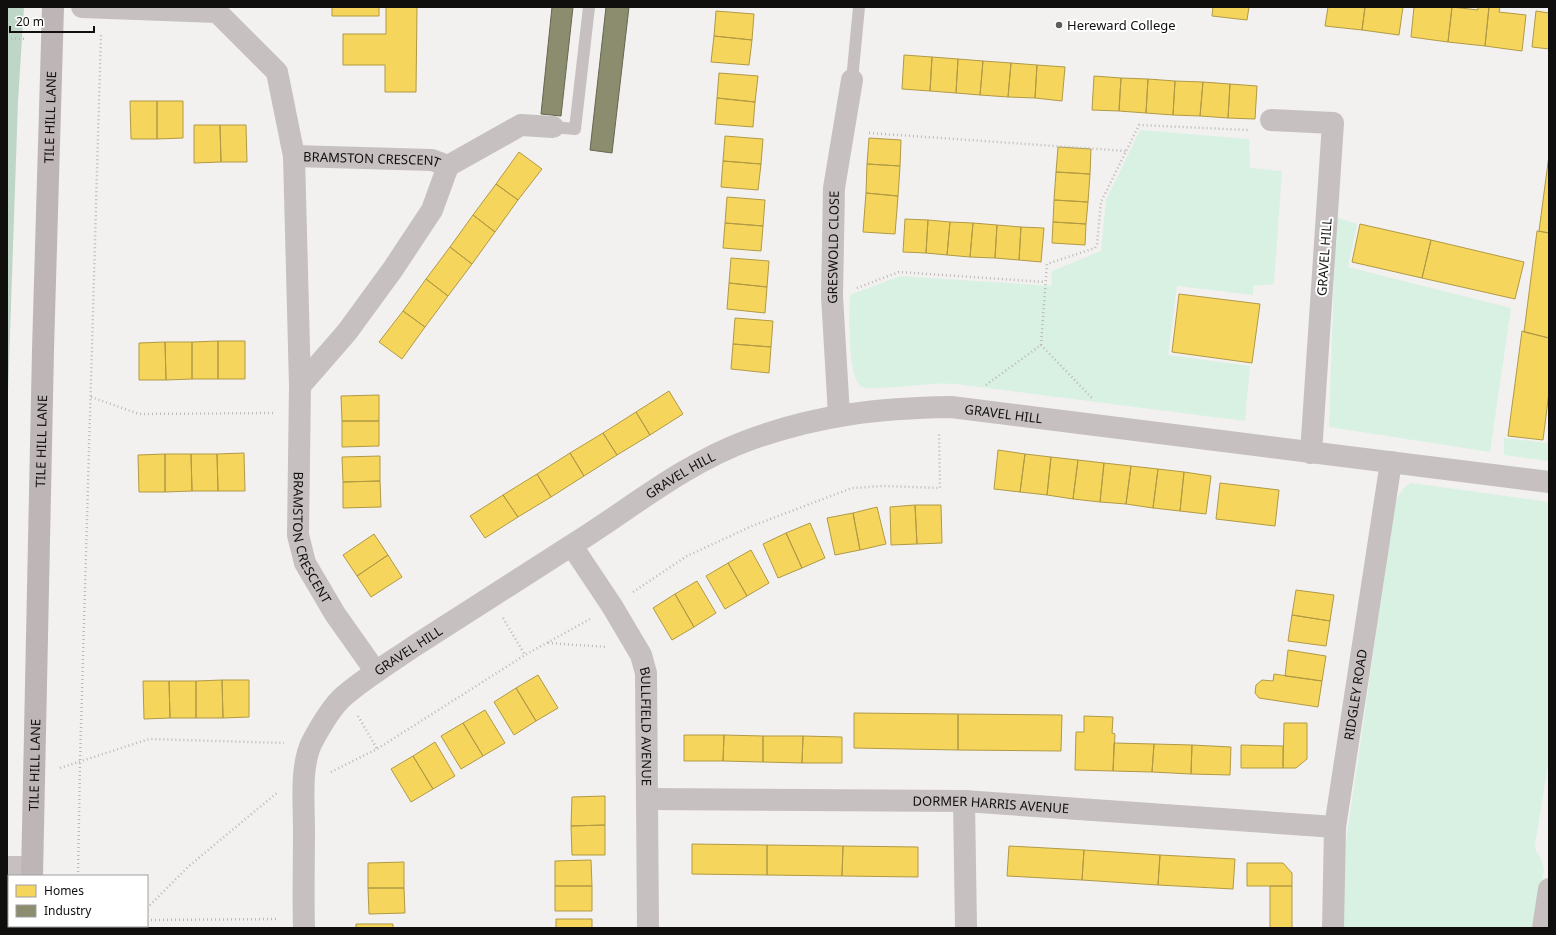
<svg xmlns="http://www.w3.org/2000/svg" width="1556" height="935" viewBox="0 0 1556 935" font-family="'Noto Sans',sans-serif">
  <style>
    .green { fill: #d9f1e3 }
    .forest { fill: #bed6c7 }
    .homes { fill: #f6d55c; stroke: #b19a45 }
    .industry { fill: #8c8c6e; stroke: #676651 }
    .lines { fill: none; stroke-linecap: round; stroke-linejoin: round }
    .path { stroke: #bcb8b8; stroke-width: 2.5; stroke-dasharray: 1 3; stroke-linecap: butt }
    .lane { stroke: #c7c0c0; stroke-width: 12 }
    .street { stroke: #c7c0c0; stroke-width: 22 }
    .secondary { stroke: #beb6b6; stroke-width: 22 }
    .poi-dot { fill: #5f5e5d; stroke: #fff; stroke-width: 1.5 }
    .labels { text-anchor: middle; dominant-baseline: central; stroke-width: 4; stroke-linejoin: round; paint-order: stroke }
    .poi-label { font-size: 13px; fill: #100f0e; stroke: #fff; text-anchor: start }
    .street-label { font-size: 13px; fill: #100f0e; stroke: #fff }
  </style>
  <rect width="100%" height="100%" fill="#f2f1f0"/>
  <path class="green" d="M1140 130 1249 139 1250 168 1282 171 1274 284 1253 286V295L1177 286 1168 355 1250 366 1245 421 956 384C949 384 942 383 935 384 922 384 869 391 862 387 847 380 849 311 850 295L900 276 1051 286 1052 271 1101 251 1106 200Z
    M1336 217 1357 224 1348 267 1511 308 1490 452 1329 427Z
    M1549 433V461L1504 455V438L1547 443Z
    M1411 483 1549 502V758L1535 845 1536 851 1542 860 1544 870 1533 928H1343L1344 855 1394 511C1397 498 1399 490 1411 483Z"/>
  <path class="forest" d="M7 7H24L18 101 7 422Z"/>
  <path class="homes" d="M332 7H379V16H332Z
    M386 7H417L416 92H385V65H343V34H386Z
    M1213 7H1249L1247 20 1212 16Z
    M1328 7H1365L1362 30 1325 26Z
    M1365 7H1403L1399 35 1362 30Z
    M1414 7H1452L1448 42 1411 37Z
    M1452 7 1478 10V7H1489L1485 46 1448 42Z
    M1489 7H1500L1499 12 1526 15 1522 51 1485 46Z
    M716 11 754 14 752 40 714 36Z
    M1536 11 1549 13V49L1532 47Z
    M714 36 752 40 749 65 711 62Z
    M904 55 932 57 930 91 902 89Z
    M932 57 958 59 956 93 930 91Z
    M958 59 983 61 980 95 956 93Z
    M983 61 1011 63 1008 97 980 95Z
    M1011 63 1037 65 1035 98 1008 97Z
    M1037 65 1065 67 1062 101 1035 98Z
    M719 73 758 76 755 102 717 98Z
    M1094 76 1121 78 1119 111 1092 110Z
    M1121 78 1148 79 1146 113 1119 111Z
    M1148 79 1175 81 1173 115 1146 113Z
    M1175 81 1203 82 1200 116 1173 115Z
    M1203 82 1230 84 1228 118 1200 116Z
    M1230 84 1257 86 1255 119 1228 118Z
    M717 98 755 102 753 127 715 124Z
    M130 101H157V139H131Z
    M157 101H183V138L157 139Z
    M194 125H220L221 162 194 163Z
    M220 125H246L247 162H221Z
    M725 136 763 139 761 164 723 161Z
    M869 138 901 140 900 166 867 164Z
    M1058 147 1091 149 1090 174 1056 172Z
    M519 152 542 169 518 200 496 184Z
    M1549 155V233L1539 231Z
    M723 161 761 164 758 190 721 187Z
    M867 164 900 166 898 196 866 193Z
    M1056 172 1090 174 1088 202 1054 200Z
    M496 184 518 200 495 232 473 215Z
    M866 193 898 196 895 234 863 232Z
    M727 197 765 200 763 226 725 223Z
    M1054 200 1088 202 1086 224 1053 222Z
    M473 215 495 232 472 264 450 247Z
    M905 219 928 220 926 253 903 252Z
    M928 220 950 222 947 255 926 253Z
    M950 222 973 223 970 257 947 255Z
    M1053 222 1086 224 1085 245 1052 243Z
    M725 223 763 226 761 251 723 248Z
    M973 223 997 225 995 258 970 257Z
    M1360 224 1431 240 1422 278 1352 262Z
    M997 225 1021 227 1019 260 995 258Z
    M1021 227 1044 228 1041 262 1019 260Z
    M1537 231 1549 233V338L1524 332Z
    M1431 240 1524 262 1515 299 1422 278Z
    M450 247 472 264 448 296 426 279Z
    M731 258 769 261 767 287 729 283Z
    M426 279 448 296 425 327 403 311Z
    M729 283 767 287 765 313 727 309Z
    M1179 294 1260 304 1252 363 1172 352Z
    M403 311 425 327 402 359 379 342Z
    M735 318 773 321 771 347 733 344Z
    M1522 331 1549 338V392L1543 440 1508 436Z
    M218 341V379H192V342Z
    M218 341H245V379H218Z
    M165 342H192V379L166 380Z
    M165 342 166 380H139V343Z
    M733 344 771 347 769 373 731 369Z
    M669 391 683 414 650 435 636 412Z
    M379 395V421H342L341 396Z
    M636 412 650 435 617 455 603 433Z
    M342 421H379V446L342 447Z
    M603 433 617 455 584 476 570 453Z
    M998 450 1025 454 1020 492 994 489Z
    M244 453 245 491H218L217 454Z
    M570 453 584 476 551 497 537 474Z
    M165 454H191L192 491 165 492Z
    M165 454V492H139L138 455Z
    M191 454H217L218 491H192Z
    M1025 454 1051 457 1047 495 1020 492Z
    M380 456V481L343 482 342 457Z
    M1051 457 1078 460 1073 499 1047 495Z
    M1078 460 1104 463 1100 502 1073 499Z
    M1104 463 1131 466 1126 504 1100 502Z
    M1131 466 1158 469 1153 508 1126 504Z
    M1158 469 1184 472 1180 511 1153 508Z
    M1184 472 1211 476 1206 514 1180 511Z
    M537 474 551 497 518 517 503 495Z
    M380 481 381 507 343 508V482Z
    M1220 483 1279 490 1275 526 1216 519Z
    M503 495 518 517 485 538 470 516Z
    M915 505 917 544 891 545 890 507Z
    M915 505H941L942 543 917 544Z
    M877 507 886 544 860 550 853 513Z
    M853 513 860 550 835 555 827 518Z
    M810 523 825 558 802 568 786 533Z
    M786 533 802 568 778 578 763 544Z
    M374 534 388 555 357 576 343 555Z
    M751 550 769 583 747 596 728 563Z
    M388 555 402 577 371 597 357 576Z
    M728 563 747 596 725 609 706 576Z
    M697 581 716 613 694 627 675 594Z
    M1296 590 1334 595 1330 621 1292 615Z
    M675 594 694 627 672 640 653 608Z
    M1292 615 1330 621 1326 646 1288 641Z
    M1288 650 1326 656 1322 681 1285 676Z
    M1274 674 1322 681 1318 707 1259 698 1255 693 1256 685 1262 680 1273 681Z
    M538 675 558 708 536 721 516 688Z
    M222 680H249V717L223 718Z
    M222 680 223 718H196V681Z
    M143 681H169L170 718 144 719Z
    M169 681H196V718H170Z
    M516 688 536 721 514 735 494 702Z
    M485 710 505 743 483 756 463 723Z
    M854 713 958 714V750L854 748Z
    M958 714 1062 715 1061 751 958 750Z
    M1084 716 1113 717 1112 733 1115 734 1113 771 1075 770 1076 732H1084Z
    M463 723 483 756 461 769 441 736Z
    M1284 723H1307V759L1296 768H1283Z
    M684 735H724L723 761H684Z
    M724 735 763 736V762L723 761Z
    M763 736H803L802 763 763 762Z
    M803 736 842 737V763H802Z
    M435 742 455 776 433 789 413 756Z
    M1114 743 1154 744 1152 772 1113 771Z
    M1154 744 1192 745 1191 774 1152 772Z
    M1192 745 1231 747 1230 775 1191 774Z
    M1241 745 1283 746V768H1241Z
    M413 756 433 789 411 802 391 769Z
    M605 796V825L571 826 572 797Z
    M605 825V855H572L571 826Z
    M692 844 767 845V875L692 874Z
    M767 845 843 846 842 876 767 875Z
    M843 846 918 847V877L842 876Z
    M1009 846 1084 850 1082 880 1007 876Z
    M1084 850 1160 855 1158 885 1082 880Z
    M1160 855 1235 859 1233 889 1158 885Z
    M591 860 592 886H555V861Z
    M404 862V888H368V863Z
    M1247 863H1283L1292 873V886H1247Z
    M555 886H592V911H555Z
    M1270 886H1292V928H1270Z
    M368 888H404L405 913 369 914Z
    M556 919H592V928H556Z
    M356 924H393V928H356Z"/>
  <path class="industry" d="M552 7H573L561 116 541 114Z
    M606 7H629L612 153 590 150Z"/>
  <g class="lines">
    <path class="path" d="M7 38 26 39
      M869 133 1126 151
      M857 288 899 272 1045 282
      M1041 345 1047 264 1095 248 1097 244 1101 202 1139 125 1248 130
      M986 385 1041 345 1092 398
      M91 397 139 414 275 413
      M633 592 687 556 752 526 852 488 883 486 940 488 939 434
      M503 618 525 655
      M548 643 607 647
      M358 716 377 749
      M60 768 149 739 284 743
      M331 772 377 749 525 655 590 619
      M78 876 80 762 101 33
      M147 908 189 866 278 792
      M147 920 278 919
      M78 926V928
      M128 928 130 926"/>
    <path class="lane" d="M852 80 859 7
      M553 127 575 129 589 7"/>
    <g class="street">
      <path id="s1" d="M82 7 217 12 277 72 294 156 300 386 298 535 305 563 335 614 376 672"/>
      <path d="M1271 120 1333 123 1311 453"/>
      <path id="s2" d="M294 156 432 160 448 166 432 210 393 269 347 332 300 386"/>
      <path d="M448 166 521 125 553 127"/>
      <path id="s3" d="M839 415 832 296 834 188 852 80"/>
      <path id="s4" d="M572 546 612 606 641 655 646 673 648 928"/>
      <path id="s5" d="M647 799 964 801 1335 827"/>
      <path d="M964 801 966 928"/>
      <path d="M7 867H32"/>
      <path id="s6" d="M304 928C303 895 304 863 304 830 304 804 300 766 312 742 320 727 331 707 344 696 366 677 391 662 416 645 467 612 518 580 569 547 629 510 683 464 749 440 817 415 879 408 951 407L1549 482"/>
      <path id="s7" d="M1333 928 1335 827 1391 462"/>
      <path d="M1543 928 1549 889"/>
    </g>
    <g class="secondary">
      <path id="s8" d="M32 876 43 350 53 7"/>
      <path d="M32 926V928"/>
    </g>
  </g>
  <circle class="poi-dot" cx="1059" cy="25" r="4"/>
  <g class="labels">
    <g class="poi-label">
      <text x="1067" y="25">Hereward College</text>
    </g>
    <g class="street-label">
      <text stroke="none"><textPath href="#s8" startOffset="759">TILE HILL LANE</textPath></text>
      <text stroke="none"><textPath href="#s2" startOffset="78">BRAMSTON CRESCENT</textPath></text>
      <text stroke="none"><textPath href="#s3" startOffset="168">GRESWOLD CLOSE</textPath></text>
      <text transform="translate(1324 257) rotate(-86)">GRAVEL HILL</text>
      <text stroke="none"><textPath href="#s6" startOffset="982">GRAVEL HILL</textPath></text>
      <text stroke="none"><textPath href="#s8" startOffset="435">TILE HILL LANE</textPath></text>
      <text stroke="none"><textPath href="#s6" startOffset="646">GRAVEL HILL</textPath></text>
      <text stroke="none"><textPath href="#s1" startOffset="690">BRAMSTON CRESCENT</textPath></text>
      <text stroke="none"><textPath href="#s6" startOffset="322">GRAVEL HILL</textPath></text>
      <text stroke="none"><textPath href="#s7" startOffset="235">RIDGLEY ROAD</textPath></text>
      <text stroke="none"><textPath href="#s4" startOffset="201">BULLFIELD AVENUE</textPath></text>
      <text stroke="none"><textPath href="#s8" startOffset="111">TILE HILL LANE</textPath></text>
      <text stroke="none"><textPath href="#s5" startOffset="344">DORMER HARRIS AVENUE</textPath></text>
    </g>
  </g>
  <rect width="1556" height="935" fill="none" stroke="#100f0e" stroke-width="16"/>
  <rect x="8" y="875" width="140" height="52" fill="#ffffff" stroke="#9f9f9f"/>
  <rect x="16" y="885" width="20" height="12" fill="#f6d55c" stroke="#9f9f9f"/>
  <text x="44" y="895" font-size="12" fill="#100f0e">Homes</text>
  <rect x="16" y="905" width="20" height="12" fill="#8c8c6e" stroke="#9f9f9f"/>
  <text x="44" y="915" font-size="12" fill="#100f0e">Industry</text>
  <path d="M10 26v6h84v-6" fill="none" stroke="#100f0e" stroke-width="2"/>
  <text x="16" y="26" font-size="12" fill="#100f0e" stroke="#ffffff" stroke-width="3" paint-order="stroke">20 m</text>
</svg>
